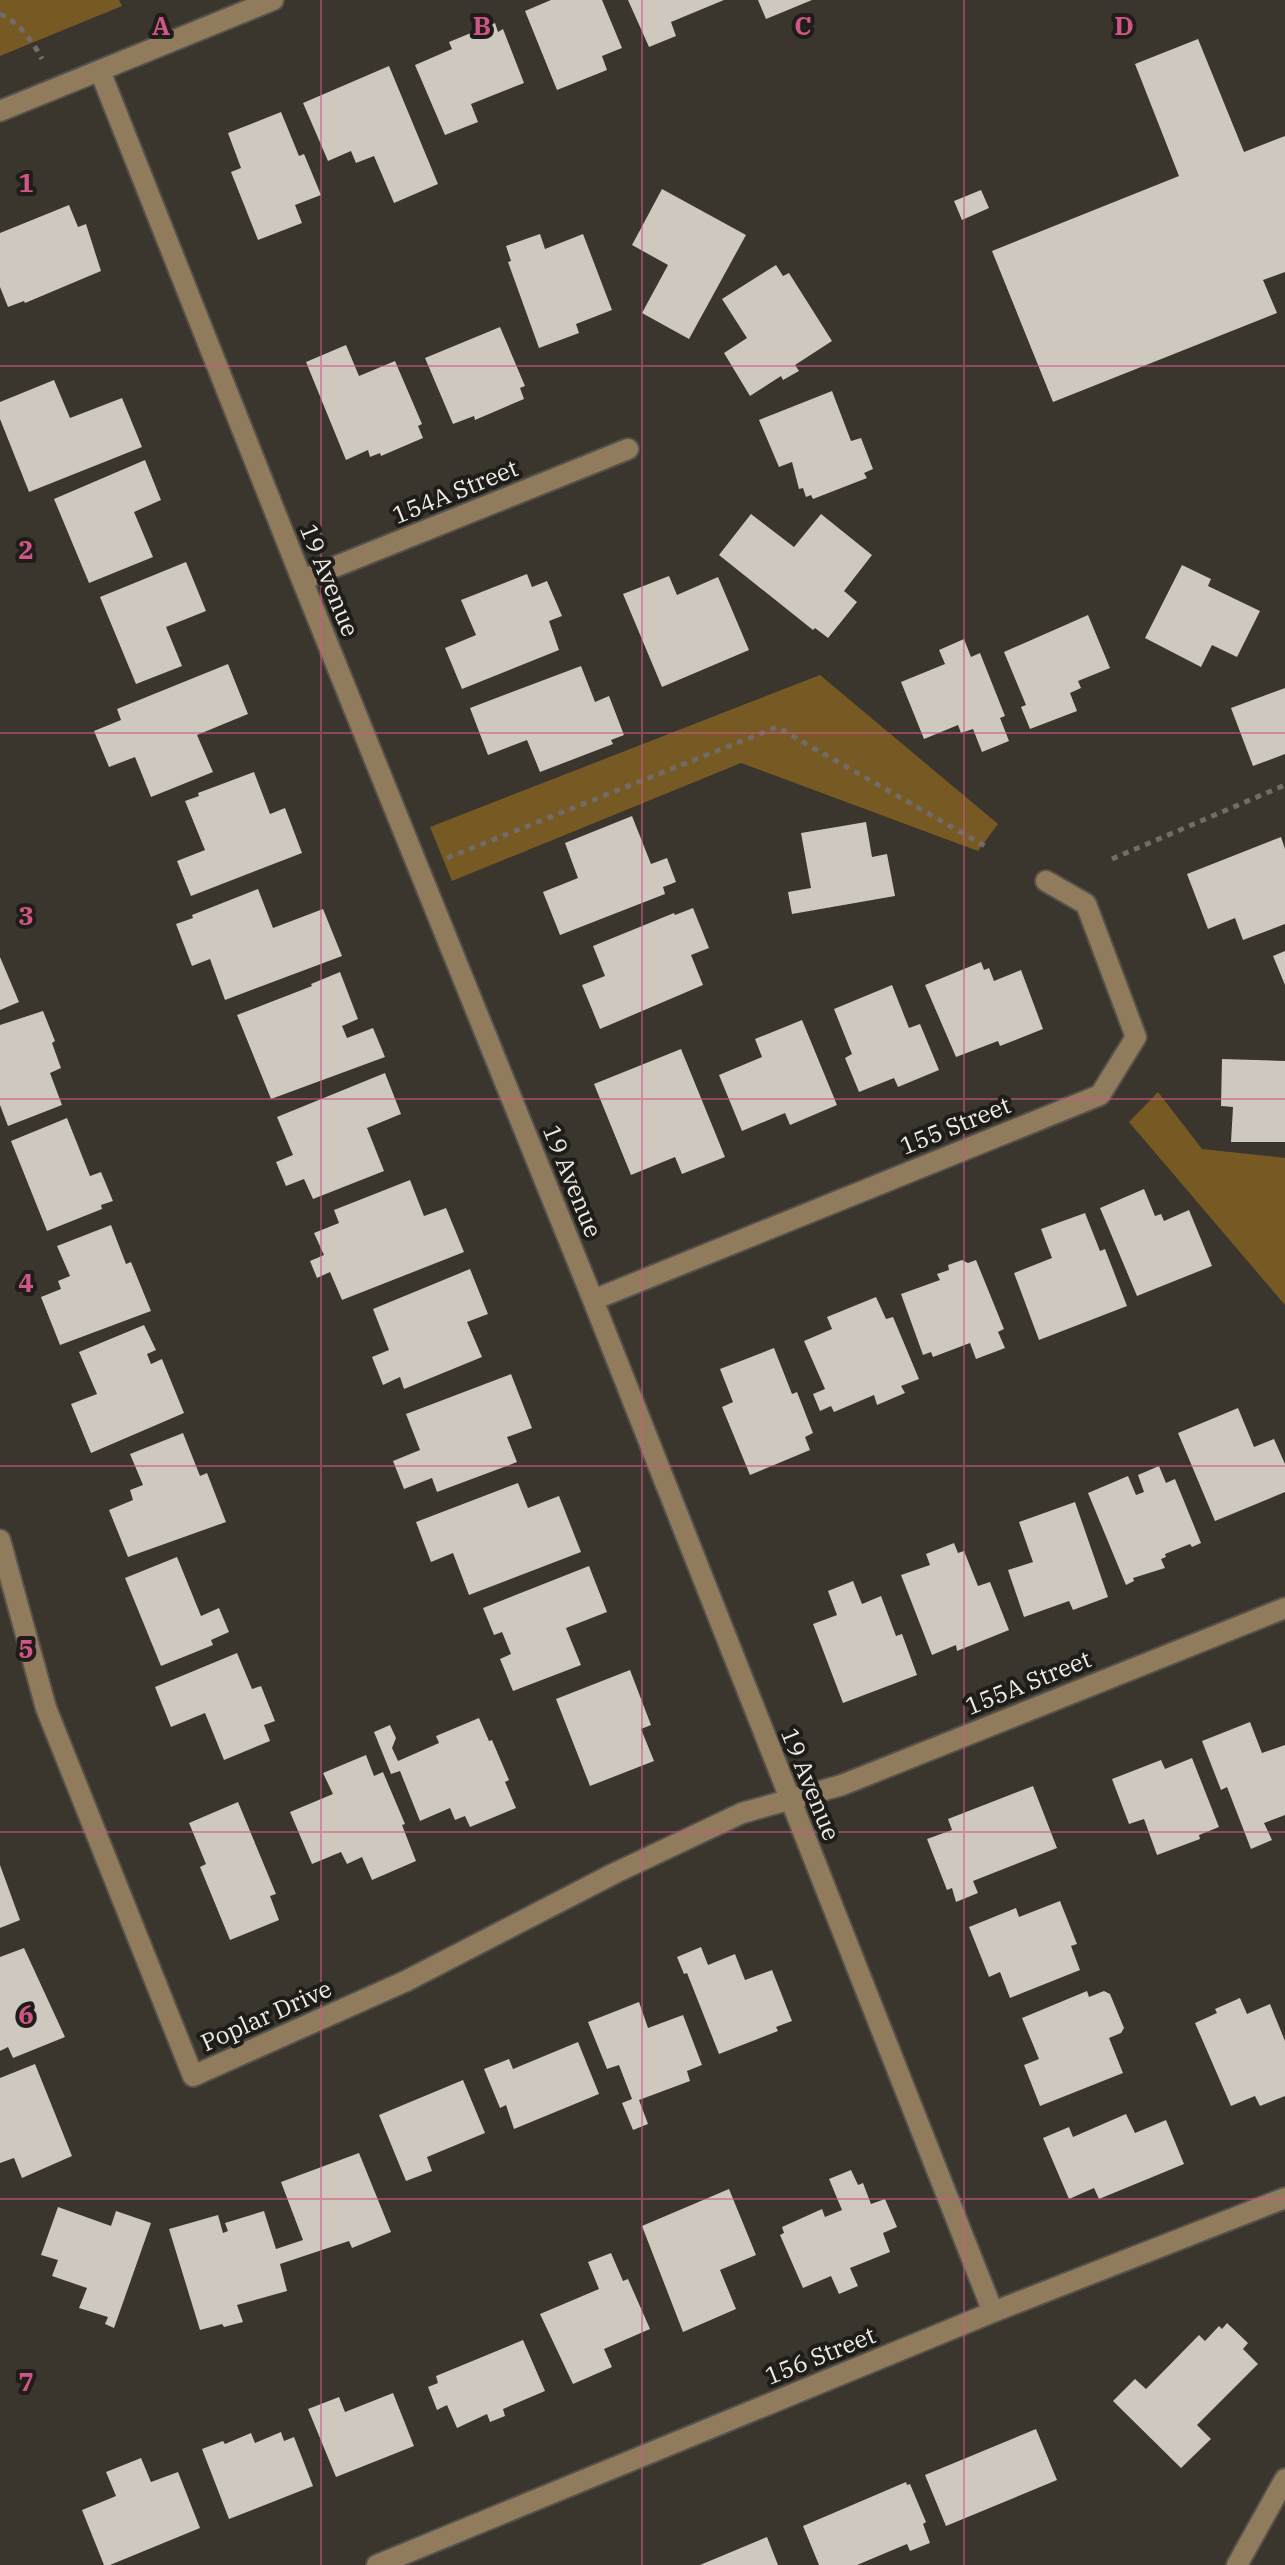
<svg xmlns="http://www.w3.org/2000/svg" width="1285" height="2565" viewBox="0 0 1285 2565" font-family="'IBM Plex Serif',serif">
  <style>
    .green { fill: #775924 }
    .building { fill: #cec8be }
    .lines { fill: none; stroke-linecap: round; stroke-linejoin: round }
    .minor-casing { stroke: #57524b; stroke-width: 24 }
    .path { stroke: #716c65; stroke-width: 5; stroke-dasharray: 6 6; stroke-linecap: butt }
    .minor { stroke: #907c5c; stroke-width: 20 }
    .grid { fill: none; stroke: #d05785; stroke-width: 2; stroke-opacity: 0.55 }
    .labels { text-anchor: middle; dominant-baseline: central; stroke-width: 8; stroke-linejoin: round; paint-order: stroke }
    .street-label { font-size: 24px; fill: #efebe6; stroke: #1f1d19 }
    .grid-label { font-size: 26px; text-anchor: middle; font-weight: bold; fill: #d05785; stroke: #1f1d19; stroke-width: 8; stroke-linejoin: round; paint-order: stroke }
  </style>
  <rect width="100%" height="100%" fill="#3a352d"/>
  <path class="green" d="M0 0H119L122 6 0 56Z
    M820 675 998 824 978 851 741 763 452 881 430 827Z
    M1158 1092 1202 1149 1285 1158V1305L1129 1122Z"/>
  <path class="building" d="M551 0H602L622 48 602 56 607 70 557 90 525 11Z
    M628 0H724L671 22 676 36 649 47Z
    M758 0H812L766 19Z
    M495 23 498 32 503 29 524 83 471 104 478 122 445 135 415 65 452 49 449 42Z
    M1198 39 1244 152 1285 136V272L1263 280 1277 313 1053 402 992 251 1179 176 1135 64Z
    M389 66 438 184 394 203 374 156 356 163 351 151 328 161 303 103Z
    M281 112 299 156 304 154 321 195 295 205 302 223 258 240 231 172 241 168 228 133Z
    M662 189 746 235 689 339 642 313 668 265 632 245Z
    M981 190 989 208 962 220 954 201Z
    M69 205 78 227 86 224 101 271 25 303 24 301 8 307 0 287V233Z
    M540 234 545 249 583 234 612 310 576 324 579 333 539 348 508 262 511 261 506 246Z
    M776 265 783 276 789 273 832 341 795 365 799 371 783 380 781 376 750 396 724 353 747 338 722 299Z
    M500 327 525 386 520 388 524 399 475 420 474 416 453 424 425 358Z
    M346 345 359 376 395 361 422 424 418 426 423 438 381 456 380 453 370 457 368 450 346 460 306 362Z
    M54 380 70 418 122 398 142 447 29 492 0 419V402Z
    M832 391 851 441 861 438 873 469 864 473 867 478 813 499 811 495 806 497 803 488 799 489 792 462 779 467 759 420Z
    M145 460 161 500 134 512 153 557 89 583 54 499Z
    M751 514 794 547 821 514 872 555 844 591 857 602 828 638 815 628 813 630 719 555Z
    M186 562 206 611 166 627 182 666 136 684 100 597Z
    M1182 565 1211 579 1208 586 1260 611 1237 657 1212 645 1201 667 1145 638Z
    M527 574 532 587 547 581 562 616 549 621 559 650 462 689 445 648 476 635 461 600Z
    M669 576 677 595 718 577 749 650 662 687 623 594Z
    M1088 615 1110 668 1078 681 1081 688 1070 693 1077 711 1030 729 1021 707 1026 705 1004 652Z
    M964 639 971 657 980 653 1005 716 1000 718 1009 741 982 752 973 729 961 733 958 725 924 739 901 682 945 664 939 650Z
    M228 664 248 714 197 735 213 772 151 797 135 757 109 767 94 731 121 720 117 709Z
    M581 666 595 702 609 696 624 735 611 740 613 744 540 772 527 740 488 755 470 708Z
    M1285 688V754L1253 766 1231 708Z
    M254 772 270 814 285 808 302 853 191 896 177 861 205 850 185 801 199 796 198 793Z
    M632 816 651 864 667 858 676 882 663 887 665 894 560 935 543 892 578 878 565 843Z
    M866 822 872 857 887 854 895 896 792 914 788 892 811 888 801 833Z
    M1281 837 1285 849V924L1243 940 1235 918 1208 929 1187 874Z
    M258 889 273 928 323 909 342 956 225 1000 210 959 192 966 176 924 193 918 192 915Z
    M693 908 709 948 691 955 703 985 600 1029 582 985 605 976 593 946 674 913 675 915Z
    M1285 951V985L1273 956Z
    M0 957 19 1002 0 1010Z
    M981 962 984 970 989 968 994 981 1021 970 1043 1029 1000 1046 998 1041 956 1057 925 985Z
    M340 972 358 1019 342 1026 347 1038 373 1028 385 1057 271 1099 237 1015 312 986 311 984Z
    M892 985 909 1028 920 1024 939 1070 898 1087 894 1078 859 1092 845 1058 852 1054 834 1009Z
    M43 1011 55 1041 52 1043 61 1068 50 1073 62 1105 8 1126 0 1105V1025Z
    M802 1020 837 1105 790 1125 785 1113 742 1131 719 1075 762 1057 755 1039Z
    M681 1049 725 1157 682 1174 675 1157 631 1175 594 1084Z
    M1222 1059 1285 1061V1142H1231L1233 1107 1221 1106Z
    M385 1073 401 1114 367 1128 384 1171 313 1199 304 1179 286 1186 276 1162 293 1155 277 1117Z
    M67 1118 90 1176 101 1172 113 1201 101 1205 102 1209 47 1231 11 1141Z
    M410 1180 424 1216 446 1208 464 1252 342 1300 330 1272 317 1278 310 1261 324 1255 314 1233 339 1223 334 1210Z
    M1144 1189 1155 1216 1161 1214 1164 1221 1189 1210 1212 1266 1137 1296 1100 1208Z
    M1085 1213 1100 1251 1105 1249 1127 1306 1039 1340 1014 1273 1052 1258 1041 1229Z
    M111 1225 126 1264 131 1262 151 1311 60 1345 41 1297 61 1289 58 1281 70 1276 57 1246Z
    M962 1260 968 1263 976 1260 1004 1329 998 1332 1005 1348 976 1359 970 1343 933 1357 931 1352 923 1355 901 1294 940 1280 937 1274 949 1270 948 1265Z
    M470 1269 488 1314 467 1322 482 1357 404 1389 400 1377 383 1385 372 1357 389 1350 373 1309Z
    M876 1297 886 1319 893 1317 919 1379 901 1386 905 1393 877 1405 874 1395 834 1412 831 1406 820 1411 813 1394 825 1389 804 1341 832 1329 827 1317Z
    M144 1325 156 1350 147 1354 151 1364 162 1359 184 1413 91 1453 71 1404 97 1394 79 1352Z
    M774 1348 792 1394 797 1392 813 1433 805 1437 810 1450 750 1475 722 1407 733 1402 720 1369Z
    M511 1374 532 1428 507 1437 517 1462 437 1492 432 1478 404 1489 393 1461 420 1450 406 1414Z
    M1238 1408 1254 1447 1274 1439 1285 1464V1492L1215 1521 1178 1433Z
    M183 1433 200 1476 207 1473 226 1522 128 1557 109 1510 133 1500 130 1490 143 1485 130 1454Z
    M1159 1466 1166 1483 1175 1479 1201 1543 1192 1547 1190 1544 1165 1554 1166 1557 1161 1559 1165 1568 1133 1578 1134 1581 1126 1585 1088 1493 1128 1476 1136 1495 1144 1492 1138 1475Z
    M518 1483 528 1508 559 1496 581 1552 469 1595 453 1553 431 1562 416 1522Z
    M1075 1502 1108 1597 1073 1610 1069 1601 1024 1617 1008 1570 1033 1562 1019 1522Z
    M954 1543 958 1553 964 1551 978 1586 990 1582 1009 1630 957 1651 956 1645 932 1655 901 1575 930 1565 926 1554Z
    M177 1557 201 1616 219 1608 229 1632 211 1640 213 1645 161 1666 125 1578Z
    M589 1566 607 1612 566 1628 581 1665 513 1691 500 1659 511 1654 502 1632 494 1635 483 1608Z
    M853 1581 862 1604 881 1596 896 1636 902 1634 917 1675 843 1703 813 1624 837 1615 828 1591Z
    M237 1653 252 1689 261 1686 275 1721 264 1725 270 1741 224 1760 205 1713 171 1727 155 1687Z
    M630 1670 651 1725 641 1729 654 1761 590 1786 556 1699Z
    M479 1718 489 1741 492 1740 509 1780 505 1782 516 1808 470 1827 465 1816 455 1820 450 1808 420 1821 400 1771 391 1774 374 1732 390 1725 396 1738 392 1748 398 1761 439 1743 436 1736Z
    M1250 1722 1262 1753 1285 1745V1815L1264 1823 1272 1840 1251 1849 1227 1787 1221 1790 1202 1741Z
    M366 1755 374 1776 383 1772 405 1824 402 1825 416 1861 372 1880 362 1857 347 1864 341 1852 312 1864 290 1812 333 1794 323 1773Z
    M1192 1758 1219 1827 1199 1835 1200 1839 1157 1855 1144 1819 1129 1824 1112 1779 1161 1760 1165 1769Z
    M1033 1786 1057 1848 973 1881 978 1893 956 1902 952 1888 947 1890 927 1839 952 1830 948 1819Z
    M238 1802 276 1894 270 1896 279 1920 230 1940 200 1867 206 1864 189 1823Z
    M0 1865 20 1920 0 1928Z
    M1060 1901 1077 1944 1071 1946 1080 1970 1010 1998 1000 1972 989 1977 969 1927 1016 1908 1019 1917Z
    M701 1947 708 1965 735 1954 745 1980 772 1970 792 2021 776 2027 778 2031 719 2054 687 1973 684 1974 677 1957Z
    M24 1948 65 2037 13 2058 8 2047 0 2051V1957Z
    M1087 1991 1089 1997 1104 1991 1110 1994 1124 2028 1121 2033 1109 2038 1123 2073 1040 2106 1024 2065 1039 2059 1022 2018Z
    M1240 1998 1247 2014 1270 2004 1285 2041V2096L1260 2106 1255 2096 1231 2106 1195 2023 1217 2013 1215 2009Z
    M639 2002 648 2028 683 2015 702 2065 687 2071 690 2081 639 2100 648 2124 633 2130 622 2103 632 2099 619 2065 607 2069 588 2022Z
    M578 2042 599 2094 514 2129 506 2105 500 2108 484 2069 509 2059 513 2069Z
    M35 2064 72 2156 22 2178 14 2158 0 2163V2078Z
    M463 2080 485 2133 427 2157 432 2171 406 2181 379 2115Z
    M1126 2114 1135 2133 1166 2120 1184 2164 1099 2199 1094 2188 1069 2199 1043 2138 1069 2127 1073 2137Z
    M359 2153 391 2232 352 2248 349 2241 280 2264 287 2291 237 2305 243 2322 224 2327 222 2324 200 2330 169 2229 218 2215 223 2233 228 2231 225 2223 264 2211 276 2249 303 2240 281 2182Z
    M851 2170 858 2185 863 2183 871 2204 885 2199 897 2227 883 2233 890 2252 850 2268 858 2286 839 2294 831 2276 803 2288 780 2235 784 2233 782 2227 822 2209 825 2217 842 2210 829 2179Z
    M729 2189 756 2255 720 2270 736 2309 683 2332 642 2226Z
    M58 2207 111 2226 116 2211 151 2223 114 2328 105 2324 108 2317 79 2308 87 2288 52 2276 58 2260 41 2255Z
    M611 2253 623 2281 628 2279 650 2329 604 2349 612 2367 573 2384 540 2314 599 2289 588 2262Z
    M1227 2323 1248 2343 1243 2349 1258 2364 1197 2425 1211 2439 1181 2468 1113 2401 1135 2379 1146 2389 1199 2335 1205 2341 1219 2326 1222 2329Z
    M523 2340 545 2391 503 2409 505 2416 490 2422 487 2414 457 2428 447 2405 437 2410 428 2387 438 2383 436 2376Z
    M393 2393 414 2446 336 2477 308 2409 339 2397 345 2412Z
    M1036 2429 1057 2480 946 2526 925 2475Z
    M281 2432 284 2441 294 2437 313 2486 229 2519 202 2449 223 2441 225 2444 251 2433 255 2443Z
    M141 2458 151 2482 178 2472 200 2528 110 2565H104L82 2510 116 2496 106 2472Z
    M906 2482 907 2485 910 2484 926 2522 923 2524 930 2543 910 2551 907 2544 857 2565H819L803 2526Z
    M767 2537 778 2565H700Z"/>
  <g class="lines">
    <defs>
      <path id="minor" d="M100 71 302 580 593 1300 993 2312
        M0 111 273 0
        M302 580 628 449
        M593 1300 1100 1095 1136 1037 1086 904 1046 881
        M0 1540 46 1708 193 2076 406 1981 615 1873 742 1813 842 1785 1285 1608
        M377 2565 993 2312 1285 2198
        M1237 2565 1285 2479"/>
    </defs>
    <use href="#minor" class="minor-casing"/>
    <path class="path" d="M0 14C19 22 33 42 42 59
      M447 858 777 727 985 846
      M1112 859 1285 785"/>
    <use href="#minor" class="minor"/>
  </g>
  <path class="grid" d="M321 0V2565M642 0V2565M964 0V2565M0 366H1285M0 733H1285M0 1099H1285M0 1466H1285M0 1832H1285M0 2199H1285"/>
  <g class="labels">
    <g class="street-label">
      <text transform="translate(455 491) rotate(-22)">154A Street</text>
      <text transform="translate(330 580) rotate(68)">19 Avenue</text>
      <text transform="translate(955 1125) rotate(-22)">155 Street</text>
      <text transform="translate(573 1181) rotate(68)">19 Avenue</text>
      <text transform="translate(1028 1682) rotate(-22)">155A Street</text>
      <text transform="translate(811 1784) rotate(68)">19 Avenue</text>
      <text transform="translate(266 2015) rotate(-24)">Poplar Drive</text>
      <text transform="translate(820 2355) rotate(-22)">156 Street</text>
    </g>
  </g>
  <g class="grid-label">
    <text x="161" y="35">A</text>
    <text x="482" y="35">B</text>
    <text x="803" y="35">C</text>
    <text x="1124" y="35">D</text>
    <text x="26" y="192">1</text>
    <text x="26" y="559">2</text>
    <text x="26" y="925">3</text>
    <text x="26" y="1292">4</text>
    <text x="26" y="1658">5</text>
    <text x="26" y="2024">6</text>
    <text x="26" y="2391">7</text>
  </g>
</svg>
